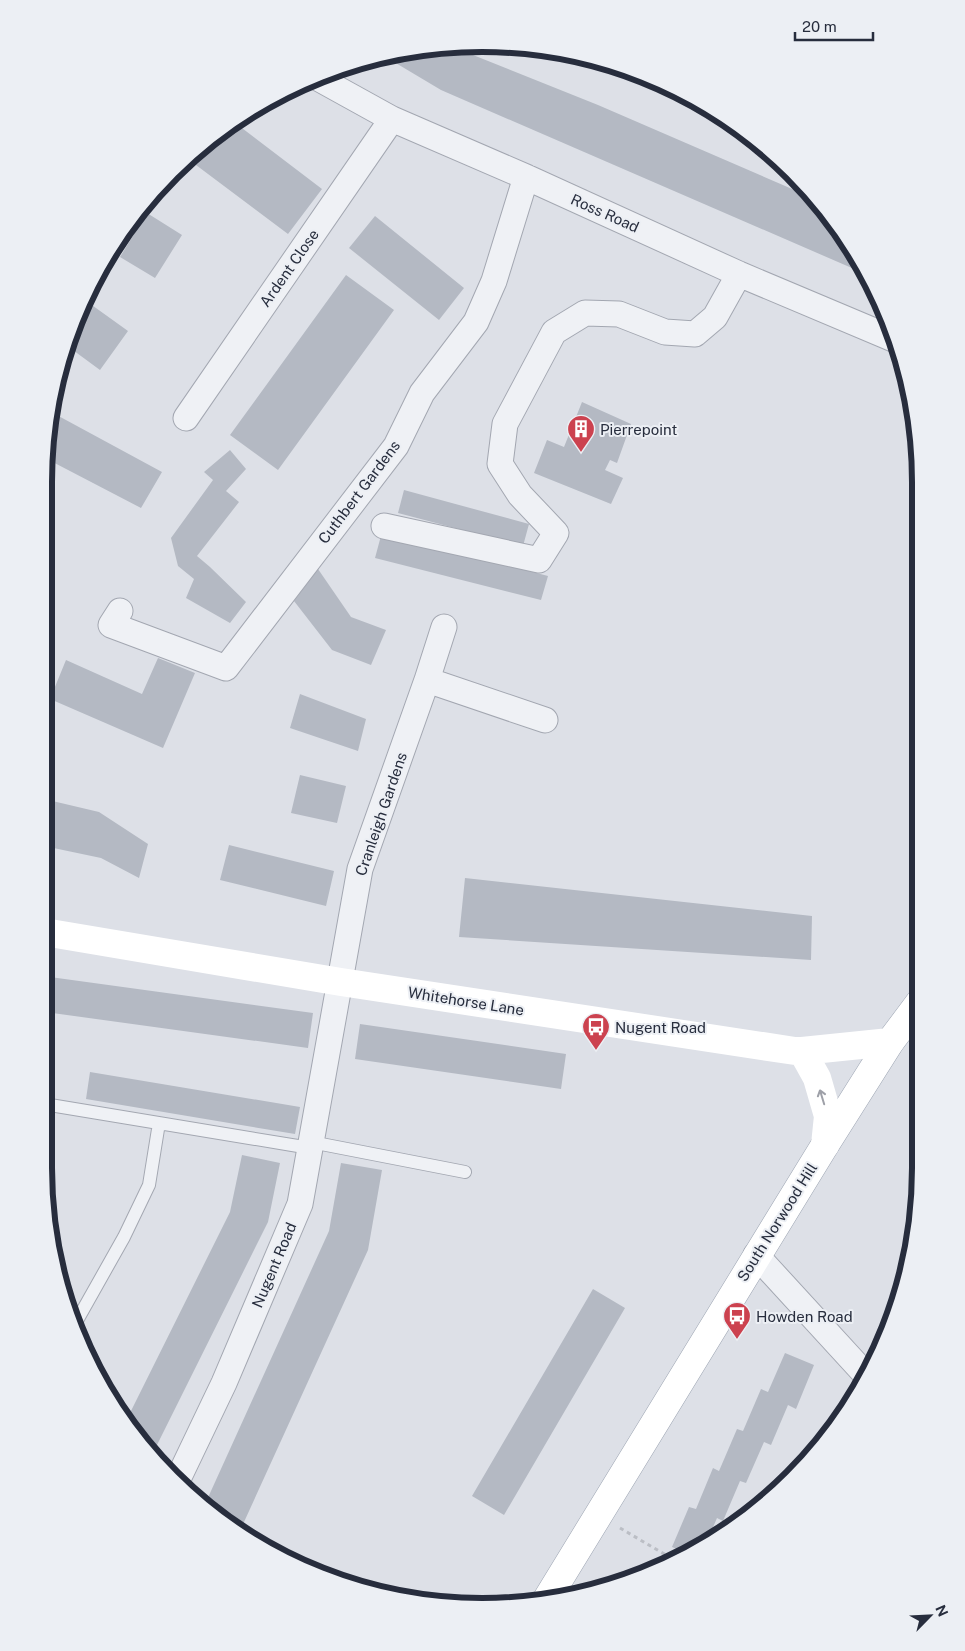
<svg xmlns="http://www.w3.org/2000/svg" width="965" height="1651" viewBox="0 0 965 1651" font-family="'Public Sans',sans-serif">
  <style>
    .building { fill: #b4b9c3 }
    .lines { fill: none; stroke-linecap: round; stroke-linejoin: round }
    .service-casing { stroke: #a3a7b1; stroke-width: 14 }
    .minor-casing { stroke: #a3a7b1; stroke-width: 27 }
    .primary-casing { stroke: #9ca4b2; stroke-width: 29 }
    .path { stroke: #bbbec5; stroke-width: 3; stroke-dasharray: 4 4; stroke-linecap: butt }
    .service { stroke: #eff1f5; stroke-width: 12 }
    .minor { stroke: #eff1f5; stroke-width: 25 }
    .secondary { stroke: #fff; stroke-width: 28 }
    .primary { stroke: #fff; stroke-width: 28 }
    .oneway { stroke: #9ea0a8 }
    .labels { text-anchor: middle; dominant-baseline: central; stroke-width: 4; stroke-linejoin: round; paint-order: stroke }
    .street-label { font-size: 15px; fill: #272d3d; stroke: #eceff4 }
    .poi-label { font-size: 15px; fill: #272d3d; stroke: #eceff4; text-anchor: start }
    .rim { fill: none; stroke: #272d3d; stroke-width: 6 }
  </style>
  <rect width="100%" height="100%" fill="#dde0e7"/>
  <path class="building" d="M453 47 598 105 813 198 862 263 868 275 441 90 384 56 397 52Z
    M234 122 322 189 288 234 188 159Z
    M147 213 182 235 155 278 120 257Z
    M375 216 464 288 439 320 349 248Z
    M346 275 394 310 278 470 230 435Z
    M89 303 128 331 100 370 66 345 79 318Z
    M582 402 631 424 617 463 610 460 605 470 623 478 611 504 534 473 547 440 564 447Z
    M53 413 162 472 141 508 45 458Z
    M230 450 246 469 226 491 239 502 197 556 210 567 246 602 230 623 186 598 194 579 178 566 171 538 213 480 204 472Z
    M404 490 529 524 523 546 398 513Z
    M382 532 548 576 541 600 375 558Z
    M318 569 351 617 386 630 371 665 332 650 294 601Z
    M158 658 195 673 163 748 50 699 66 660 142 694Z
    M300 694 366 719 358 751 290 728Z
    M300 775 346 786 337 823 291 813Z
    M44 799 99 812 148 844 139 878 101 858 44 846Z
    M229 845 334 871 326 906 220 880Z
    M465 878 812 916 811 960 459 937Z
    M50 977 313 1013 308 1048 45 1012Z
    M360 1024 566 1054 561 1089 355 1059Z
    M90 1072 300 1107 295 1134 86 1099Z
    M242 1155 280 1163 268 1222 153 1453 134 1435 126 1421 230 1212Z
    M341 1163 382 1170 368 1250 239 1533 206 1502 329 1231Z
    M593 1289 625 1308 504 1515 472 1496Z
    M785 1353 814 1365 796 1409 788 1405 771 1445 764 1442 746 1483 740 1481 723 1521 717 1518 708 1539 684 1552 672 1547 689 1507 696 1509 713 1468 719 1471 737 1429 743 1431 761 1389 768 1392Z"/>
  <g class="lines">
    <defs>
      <path id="service" d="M44 1104 310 1148
        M311 1142 465 1172
        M75 1324 124 1237 149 1185 159 1123"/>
      <path id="minor" d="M316 77 392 119 526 177 739 274 898 341
        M186 418 392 119
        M384 526 539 560 556 533 520 495 500 464 505 424 554 332 585 313 619 314 665 332 695 334 715 317 739 274
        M120 611 111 625 226 668 396 446 422 393 476 322 494 281 526 177
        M427 680 444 627
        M756 1255 866 1375
        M179 1477 224 1383 300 1204 360 869 427 680 545 720"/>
      <path id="primary" d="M547 1599 825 1145 890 1042 920 1002"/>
    </defs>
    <use href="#service" class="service-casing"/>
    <use href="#minor" class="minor-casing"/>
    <use href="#primary" class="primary-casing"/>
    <path class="path" d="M620 1528 671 1558"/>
    <use href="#service" class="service"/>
    <use href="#minor" class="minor"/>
    <path class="secondary" d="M44 932 341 982 795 1051H802L890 1042
      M802 1051 817 1078 828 1116 825 1145"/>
    <use href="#primary" class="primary"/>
  </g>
  <defs><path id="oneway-shaft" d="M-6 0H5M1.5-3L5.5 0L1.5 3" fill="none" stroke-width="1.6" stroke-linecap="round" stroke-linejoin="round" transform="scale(1.25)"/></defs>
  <use class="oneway" href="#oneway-shaft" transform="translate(822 1097) rotate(-107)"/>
  <defs>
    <symbol id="building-pin" viewBox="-11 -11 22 30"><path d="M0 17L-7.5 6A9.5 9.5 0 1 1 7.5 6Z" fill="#cc424f" stroke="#eceff4"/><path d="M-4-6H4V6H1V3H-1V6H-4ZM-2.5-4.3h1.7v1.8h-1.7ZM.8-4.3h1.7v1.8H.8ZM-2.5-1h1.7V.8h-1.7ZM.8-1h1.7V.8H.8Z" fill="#fff"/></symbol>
    <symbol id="bus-pin" viewBox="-11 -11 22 30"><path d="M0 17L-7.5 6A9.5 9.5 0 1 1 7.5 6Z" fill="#cc424f" stroke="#eceff4"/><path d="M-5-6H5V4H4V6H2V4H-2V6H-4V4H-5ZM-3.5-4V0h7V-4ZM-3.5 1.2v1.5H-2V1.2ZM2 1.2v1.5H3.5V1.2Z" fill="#fff"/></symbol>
  </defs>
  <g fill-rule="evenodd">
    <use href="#building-pin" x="565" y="413" width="32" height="43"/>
    <use href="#bus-pin" x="580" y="1011" width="32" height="43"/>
    <use href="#bus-pin" x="721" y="1300" width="32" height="43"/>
  </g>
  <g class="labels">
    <g class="street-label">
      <text transform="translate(605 213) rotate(24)">Ross Road</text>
      <text transform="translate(289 268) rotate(-55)">Ardent Close</text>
      <text transform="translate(359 492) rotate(-53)">Cuthbert Gardens</text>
      <text transform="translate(381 814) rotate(-71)">Cranleigh Gardens</text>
      <text transform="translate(466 1001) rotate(9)">Whitehorse Lane</text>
      <text transform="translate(777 1222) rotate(-58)">South Norwood Hill</text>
      <text transform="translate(274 1265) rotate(-67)">Nugent Road</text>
    </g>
    <g class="poi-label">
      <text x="600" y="429">Pierrepoint</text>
      <text x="615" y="1027">Nugent Road</text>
      <text x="756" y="1316">Howden Road</text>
    </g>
  </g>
  <path d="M0 0H965V1651H0ZM482 52H482A430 430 0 0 1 912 482V1168A430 430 0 0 1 482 1598H482A430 430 0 0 1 52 1168V482A430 430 0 0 1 482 52Z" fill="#eceff4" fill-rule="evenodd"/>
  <path class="rim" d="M482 52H482A430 430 0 0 1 912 482V1168A430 430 0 0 1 482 1598H482A430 430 0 0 1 52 1168V482A430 430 0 0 1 482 52Z"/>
  <g transform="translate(930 1616) rotate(66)" stroke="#eceff4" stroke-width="4" paint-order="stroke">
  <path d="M0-4L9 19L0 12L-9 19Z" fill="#272d3d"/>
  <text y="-8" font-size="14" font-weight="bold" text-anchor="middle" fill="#272d3d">N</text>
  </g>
  <path d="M795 32v8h78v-8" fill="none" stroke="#272d3d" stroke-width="2.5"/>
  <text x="802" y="32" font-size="15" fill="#272d3d" stroke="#eceff4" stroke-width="4" paint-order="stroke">20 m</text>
</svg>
